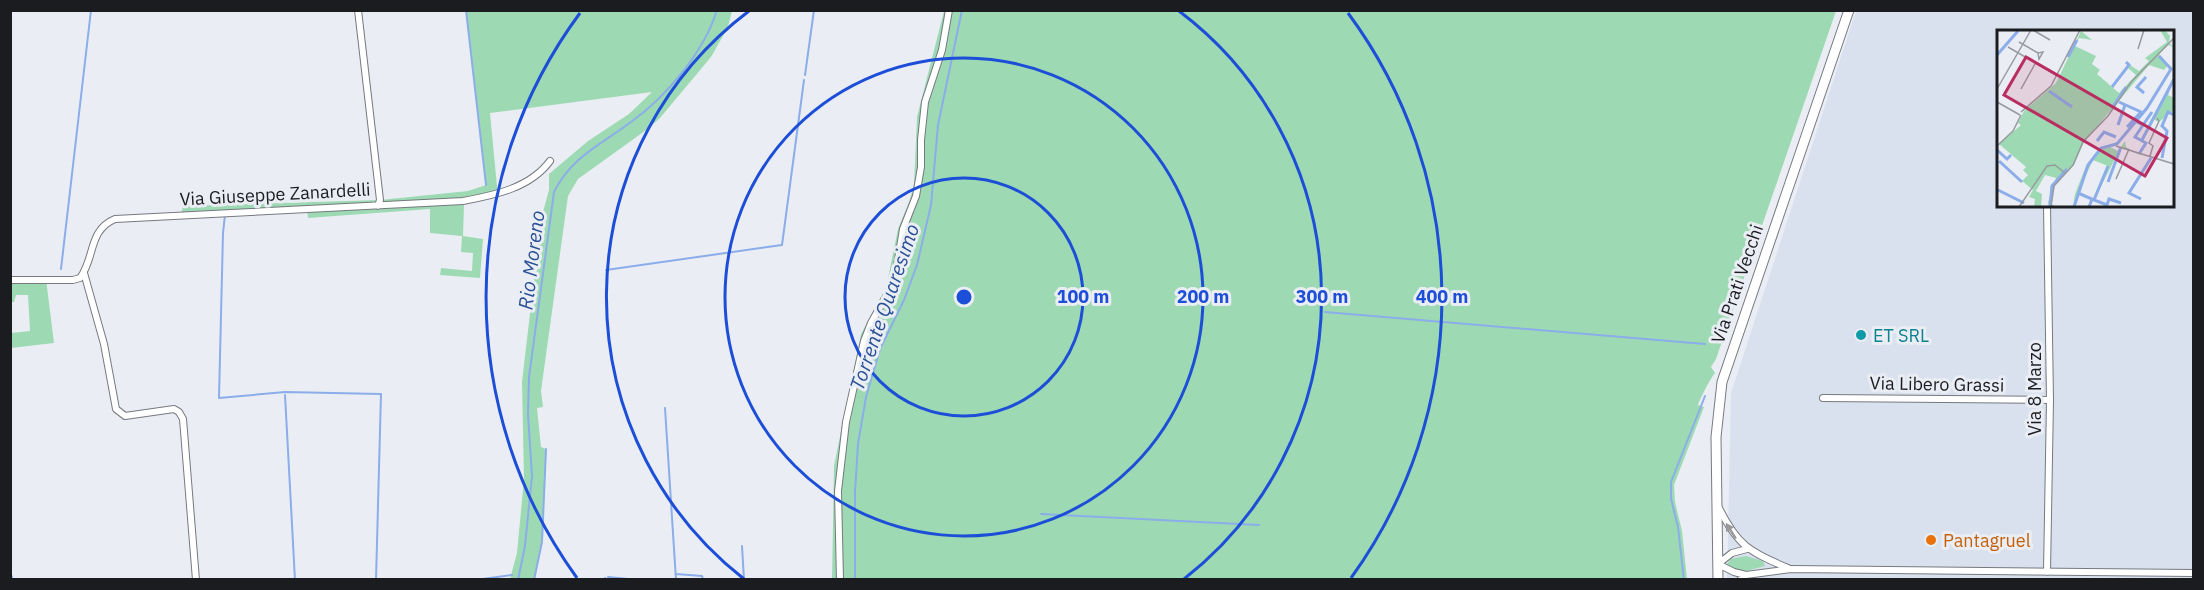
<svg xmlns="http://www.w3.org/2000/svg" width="2204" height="590" viewBox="0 0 2204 590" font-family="'IBM Plex Sans',sans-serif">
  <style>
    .built { fill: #d9e1ee; fill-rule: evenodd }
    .green { fill: #9ddab3 }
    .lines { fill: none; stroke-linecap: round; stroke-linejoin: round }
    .stream { stroke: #8bade9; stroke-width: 2 }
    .street-casing { stroke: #76797f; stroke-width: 8 }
    .secondary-casing { stroke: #76797f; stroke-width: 11 }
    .street { stroke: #fff; stroke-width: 6 }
    .secondary { stroke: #fff; stroke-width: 9 }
    .oneway { fill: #98999a }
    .ring { fill: none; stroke: #1d4ed8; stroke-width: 3 }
    .culture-dot { fill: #0f9aa8; stroke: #eaeef4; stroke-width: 2 }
    .food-dot { fill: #e8710a; stroke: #eaeef4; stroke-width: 2 }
    .labels { text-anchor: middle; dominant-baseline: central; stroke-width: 6; stroke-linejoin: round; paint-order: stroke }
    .street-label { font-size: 18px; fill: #1b1c1f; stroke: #eaeef4 }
    .culture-label { font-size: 18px; fill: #0d838f; stroke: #eaeef4; text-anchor: start }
    .food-label { font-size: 18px; fill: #c56008; stroke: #eaeef4; text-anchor: start }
    .water-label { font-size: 20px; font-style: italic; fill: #295097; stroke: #eaeef4 }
    .inset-river { fill: none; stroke: #8bade9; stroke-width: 3 }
    .inset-road { fill: none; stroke: #979a9f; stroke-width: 1.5 }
    .view { fill: #ba2d61; fill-opacity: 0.15; stroke: #ba2d61; stroke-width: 3 }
    .inset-edge { fill: none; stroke: #1b1c1f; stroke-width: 3 }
    .centre { fill: #1d4ed8; stroke: #eaeef4; stroke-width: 3 }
    .ring-label { font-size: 18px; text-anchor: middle; font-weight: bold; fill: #1d4ed8; stroke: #eaeef4; stroke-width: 6; stroke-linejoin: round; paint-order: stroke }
  </style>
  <rect width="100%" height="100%" fill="#eaeef4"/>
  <path class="built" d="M1856 11H2193V579L1727 580 1731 393ZM1998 32H2172V206H1998Z"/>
  <path class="green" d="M466 11H732L728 27 711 57 660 118 649 128 578 179 568 196 541 391 543 407 537 408 541 447 546 449 542 542 534 579H510L517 553 524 479 522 382 541 219 549 190V174L588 141 629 114 652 92 490 113 498 197 464 204 463 236 483 239 480 278 440 275 441 268 472 271 473 253 461 252 462 236 430 233V209L308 218 307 209 181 215 183 206 380 200 468 191 486 185Z
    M944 11H1836L1716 359 1711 367 1715 373C1710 379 1701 397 1698 405L1704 407 1674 485 1675 502 1682 531 1687 579 832 580 834 466 861 334 886 288 898 229 909 202 914 185 917 117Z
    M46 279 54 343 11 348V333L30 331 28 295H16L14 302H11V280Z
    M1746 556 1763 561 1765 566 1742 572 1726 565 1731 559Z"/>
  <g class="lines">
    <path class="stream" d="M466 10 486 185
      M805 75 814 10
      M225 215 223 233 219 398 285 392 381 394 376 580
      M61 269 91 10
      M606 270 782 245 804 80
      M1325 312 1705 344
      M285 395 295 580
      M665 408 676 580
      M1041 514 1259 525
      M742 546 744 580
      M10 572 13 580
      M676 574 702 576 703 580
      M608 577 638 580
      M605 578V580
      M475 580 512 575
      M518 580 525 546 532 476 528 414 529 377 554 192C571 157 602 144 631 122 666 97 704 52 717 10
      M534 580 542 542 546 449
      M855 580V492L858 444 866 397 880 349 904 300 917 265 931 205 938 125 962 10
      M1684 580 1678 527 1671 499V482L1705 396"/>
    <defs>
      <path id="street" d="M358 10 380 200 378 206
        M2047 206 2050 400 2047 572
        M84 273 104 344 116 409 125 416 174 409 179 412 183 419 196 580
        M10 280H73L80 278C95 259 88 230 115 219L463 201C495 195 530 188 550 161
        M1823 398 2050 400
        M1718 506C1737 545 1749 552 1788 568
        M1746 575 1734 572 1718 564 1732 553 1747 549
        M840 580 838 491 846 422 864 341 871 323 889 291 896 272 903 229 916 196 921 167V140L925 102 942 50 949 10
        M1740 580 1746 575 1791 569 2194 573"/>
      <path id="secondary" d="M1718 580 1716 437 1722 382 1849 10"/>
    </defs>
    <use href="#street" class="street-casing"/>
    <use href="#secondary" class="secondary-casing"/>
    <use href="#street" class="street"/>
    <use href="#secondary" class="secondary"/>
  </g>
  <defs><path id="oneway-solid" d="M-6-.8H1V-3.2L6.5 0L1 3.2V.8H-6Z" transform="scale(1.5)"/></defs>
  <use class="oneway" href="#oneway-solid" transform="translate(1731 531) rotate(-123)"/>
  <g class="ring">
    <circle cx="964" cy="297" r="119"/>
    <circle cx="964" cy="297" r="239"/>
    <path d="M744 579A358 358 0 0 1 749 11M1179 11A358 358 0 0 1 1184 579"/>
    <path d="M577 578A478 478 0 0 1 580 13M1348 13A478 478 0 0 1 1351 578"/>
  </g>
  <circle class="culture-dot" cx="1861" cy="335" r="6"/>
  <circle class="food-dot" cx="1931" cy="540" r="6"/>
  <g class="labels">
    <g class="street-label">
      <text transform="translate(275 194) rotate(-3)">Via Giuseppe Zanardelli</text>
      <text transform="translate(1737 284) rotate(-71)">Via Prati Vecchi</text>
      <text transform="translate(1937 384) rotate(1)">Via Libero Grassi</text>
      <text transform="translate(2034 389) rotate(-90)">Via 8 Marzo</text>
    </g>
    <g class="culture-label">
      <text x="1873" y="335">ET SRL</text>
    </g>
    <g class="food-label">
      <text x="1943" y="540">Pantagruel</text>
    </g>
    <g class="water-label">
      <text transform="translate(531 260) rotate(-83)">Rio Moreno</text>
      <text transform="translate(884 307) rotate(-71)">Torrente Quaresimo</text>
    </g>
  </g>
  <g transform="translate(1997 30)">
    <rect width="177" height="177" fill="#eaeef4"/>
    <path d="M163 0H168L173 6 172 13 177 17 171 15 162 24 175 39 150 79 120 115 111 116 121 121 128 111 129 117 145 126 124 117 97 170 111 136 96 130 79 166V175L76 177 78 164 89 136 103 118 120 112 148 79 173 39 170 36 167 40 152 35 87 112 77 135 58 155 54 174 60 177H52L51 172 59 148 48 145 39 161 45 164 44 177H37L38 169 32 167 36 160 25 151 31 145 26 140 29 137 2 114 24 95 21 93 27 81 59 53 84 1 95 10 82 8 78 16 99 26 95 34 103 40 100 44 122 63 139 45 131 38 133 35 142 41 152 31 148 28 170 12ZM177 48 171 65 177 68V80L162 92 156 89Z" fill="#9ddab3"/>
    <path class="inset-river" d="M0 25 21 1M71 27 80 10M115 57 132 35 129 32M52 61 75 77M147 63 140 57 149 47M122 72 144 82 130 97M115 78 129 57M138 91 146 95 155 82M121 95 128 75M145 110 177 49M100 111 107 102 119 107M0 120 10 129 14 125M142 124 149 113 138 107 146 95M165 128 170 101 165 96 171 82 177 85M2 131 25 152M111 136 97 170 110 175 112 169 124 173M111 152 124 117M1 160 27 173M81 163 95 169 92 177M144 169 132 163 154 128M53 176 55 156 70 139M77 177 91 135 104 118 120 114 150 78 174 39 162 26"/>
    <path class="inset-road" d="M36 0 53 10M22 12 41 23 46 22 42 29 41 23M11 17 59 45M141 19 147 0M0 59 34 0M24 59 38 34M0 72 23 85M24 82 54 56 83 0M0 116 16 101 24 85M119 116 177 134M153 126 156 116 152 113 162 91 160 88M119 149 132 119M22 177 50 136 58 135 68 143M54 177 57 156 76 135 86 112 111 86 134 52 177 8"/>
    <path class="view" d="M29 27 170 108 148 146 7 65Z"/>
    <rect width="177" height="177" class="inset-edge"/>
  </g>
  <circle cx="964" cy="297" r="9" class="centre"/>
  <g class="ring-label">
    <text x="1083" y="303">100 m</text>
    <text x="1203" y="303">200 m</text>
    <text x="1322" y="303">300 m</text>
    <text x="1442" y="303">400 m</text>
  </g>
  <rect width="2204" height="590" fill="none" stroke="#1b1c1f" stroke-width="24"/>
</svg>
